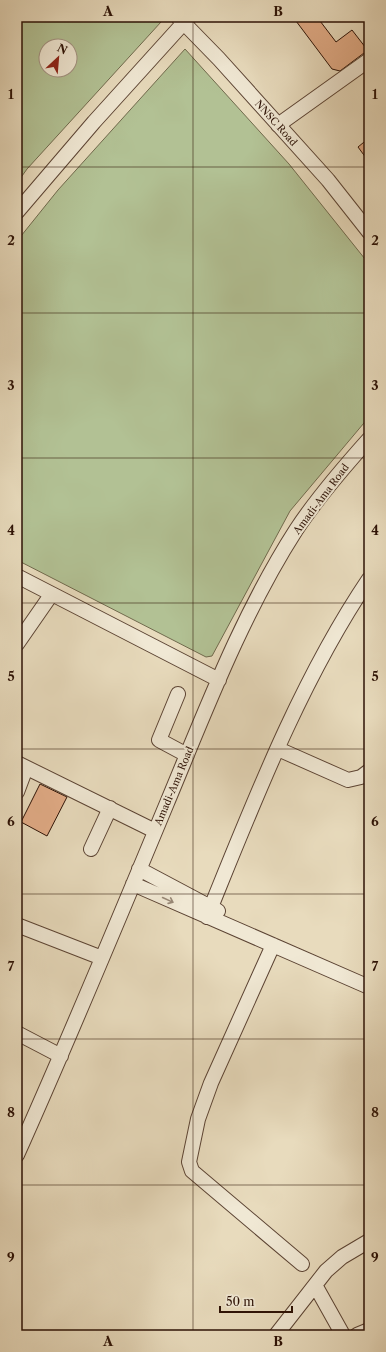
<svg xmlns="http://www.w3.org/2000/svg" width="386" height="1352" viewBox="0 0 386 1352" font-family="'Libre Caslon Text',serif">
  <style>
    .green { fill: #b2c194; stroke: #706a4d; fill-rule: evenodd }
    .building { fill: #e2ac87; stroke: #2d1206 }
    .lines { fill: none; stroke-linecap: round; stroke-linejoin: round }
    .minor-casing { stroke: #5c4434; stroke-width: 16 }
    .minor { stroke: #f0e8d4; stroke-width: 14 }
    .oneway { stroke: #988877 }
    .grid { fill: none; stroke: #2d1206; stroke-width: 1; stroke-opacity: 0.55 }
    .labels { text-anchor: middle; dominant-baseline: central; stroke-width: 4; stroke-linejoin: round; paint-order: stroke }
    .street-label { font-size: 10px; fill: #2d1206; stroke: #f0e8d4 }
    .neatline { fill: none; stroke: #2d1206; stroke-width: 1.5 }
    .grid-label { font-size: 13px; text-anchor: middle; font-weight: bold; fill: #2d1206 }
  </style>
  <rect width="100%" height="100%" fill="#e8dbbd"/>
  <filter id="stains"><feTurbulence type="fractalNoise" baseFrequency=".005" numOctaves="4"/><feColorMatrix values="0 0 0 0 .2 0 0 0 0 .09 0 0 0 0 .02 0 0 0 .5 -.17"/></filter>
  <radialGradient id="worn" r=".72"><stop offset=".6" stop-color="#630" stop-opacity="0"/><stop offset="1" stop-color="#630" stop-opacity=".3"/></radialGradient>
  <path class="green" d="M17 17H155L161 22 27 169 17 183ZM46 46H70V70H46Z
    M185 49 289 164 369 264V417L290 511 212 656 206 657 17 560V241L58 190Z"/>
  <path class="building" d="M293 17H317L336 42 352 30 369 52 364 53 340 71 332 69Z
    M369 138V162L358 147Z
    M40 784 67 797 47 836 21 822Z"/>
  <g class="lines">
    <defs>
      <path id="minor" d="M178 17 219 59 328 180 369 232
        M278 125 369 60
        M17 212 94 122 189 17
        M17 576 219 680
        M17 644 51 595
        M178 694 159 740 187 755
        M278 749 348 780 361 777 369 771
        M17 763 155 831
        M17 792 26 768
        M91 849 110 808
        M139 869 218 911
        M133 884 369 987
        M207 917C253 804 300 681 369 579
        M17 925 102 958
        M273 945 211 1083 198 1119 189 1162 192 1171 302 1264
        M17 1033 61 1056
        M17 1155C69 1039 118 921 167 803 205 712 242 614 296 530 317 498 343 468 369 439
        M315 1285 343 1335
        M276 1335 326 1271 342 1257 369 1241
        M357 1335 369 1330"/>
    </defs>
    <use href="#minor" class="minor-casing"/>
    <use href="#minor" class="minor"/>
  </g>
  <defs><path id="oneway-shaft" d="M-6 0H5M1.5-3L5.5 0L1.5 3" fill="none" stroke-width="1.6" stroke-linecap="round" stroke-linejoin="round"/></defs>
  <use class="oneway" href="#oneway-shaft" transform="translate(168 900) rotate(25)"/>
  <path class="grid" d="M193 17V1335M17 167H369M17 313H369M17 458H369M17 603H369M17 749H369M17 894H369M17 1039H369M17 1185H369"/>
  <g class="labels">
    <g class="street-label">
      <text transform="translate(276 123) rotate(48)">NNSC Road</text>
      <text transform="translate(321 499) rotate(-53)">Amadi-Ama Road</text>
      <text transform="translate(174 786) rotate(-67)">Amadi-Ama Road</text>
    </g>
  </g>
  <rect width="386" height="1352" fill="none" stroke="#e8dbbd" stroke-width="44"/>
  <g transform="translate(58 58) rotate(26)"><circle r="19" fill="#f0e8d4" stroke="#a29282"/>
  <path d="M0-3L7 15L0 10L-7 15Z" fill="#8f2418"/>
  <text y="-6" font-size="11" font-weight="bold" text-anchor="middle" fill="#2d1206">N</text>
  </g>
  <path d="M220 1306v6h72v-6" fill="none" stroke="#2d1206" stroke-width="2"/>
  <text x="226" y="1306" font-size="12" fill="#2d1206" stroke="#f0e8d4" stroke-width="3" paint-order="stroke">50 m</text>
  <rect x="22" y="22" width="342" height="1308" class="neatline"/>
  <g class="grid-label">
    <text x="108" y="16">A</text>
    <text x="278" y="16">B</text>
    <text x="11" y="99">1</text>
    <text x="375" y="99">1</text>
    <text x="11" y="245">2</text>
    <text x="375" y="245">2</text>
    <text x="11" y="390">3</text>
    <text x="375" y="390">3</text>
    <text x="11" y="535">4</text>
    <text x="375" y="535">4</text>
    <text x="11" y="681">5</text>
    <text x="375" y="681">5</text>
    <text x="11" y="826">6</text>
    <text x="375" y="826">6</text>
    <text x="11" y="971">7</text>
    <text x="375" y="971">7</text>
    <text x="11" y="1117">8</text>
    <text x="375" y="1117">8</text>
    <text x="11" y="1262">9</text>
    <text x="375" y="1262">9</text>
    <text x="108" y="1346">A</text>
    <text x="278" y="1346">B</text>
  </g>
  <rect width="100%" height="100%" filter="url(#stains)"/>
  <rect width="100%" height="100%" fill="url(#worn)"/>
</svg>
